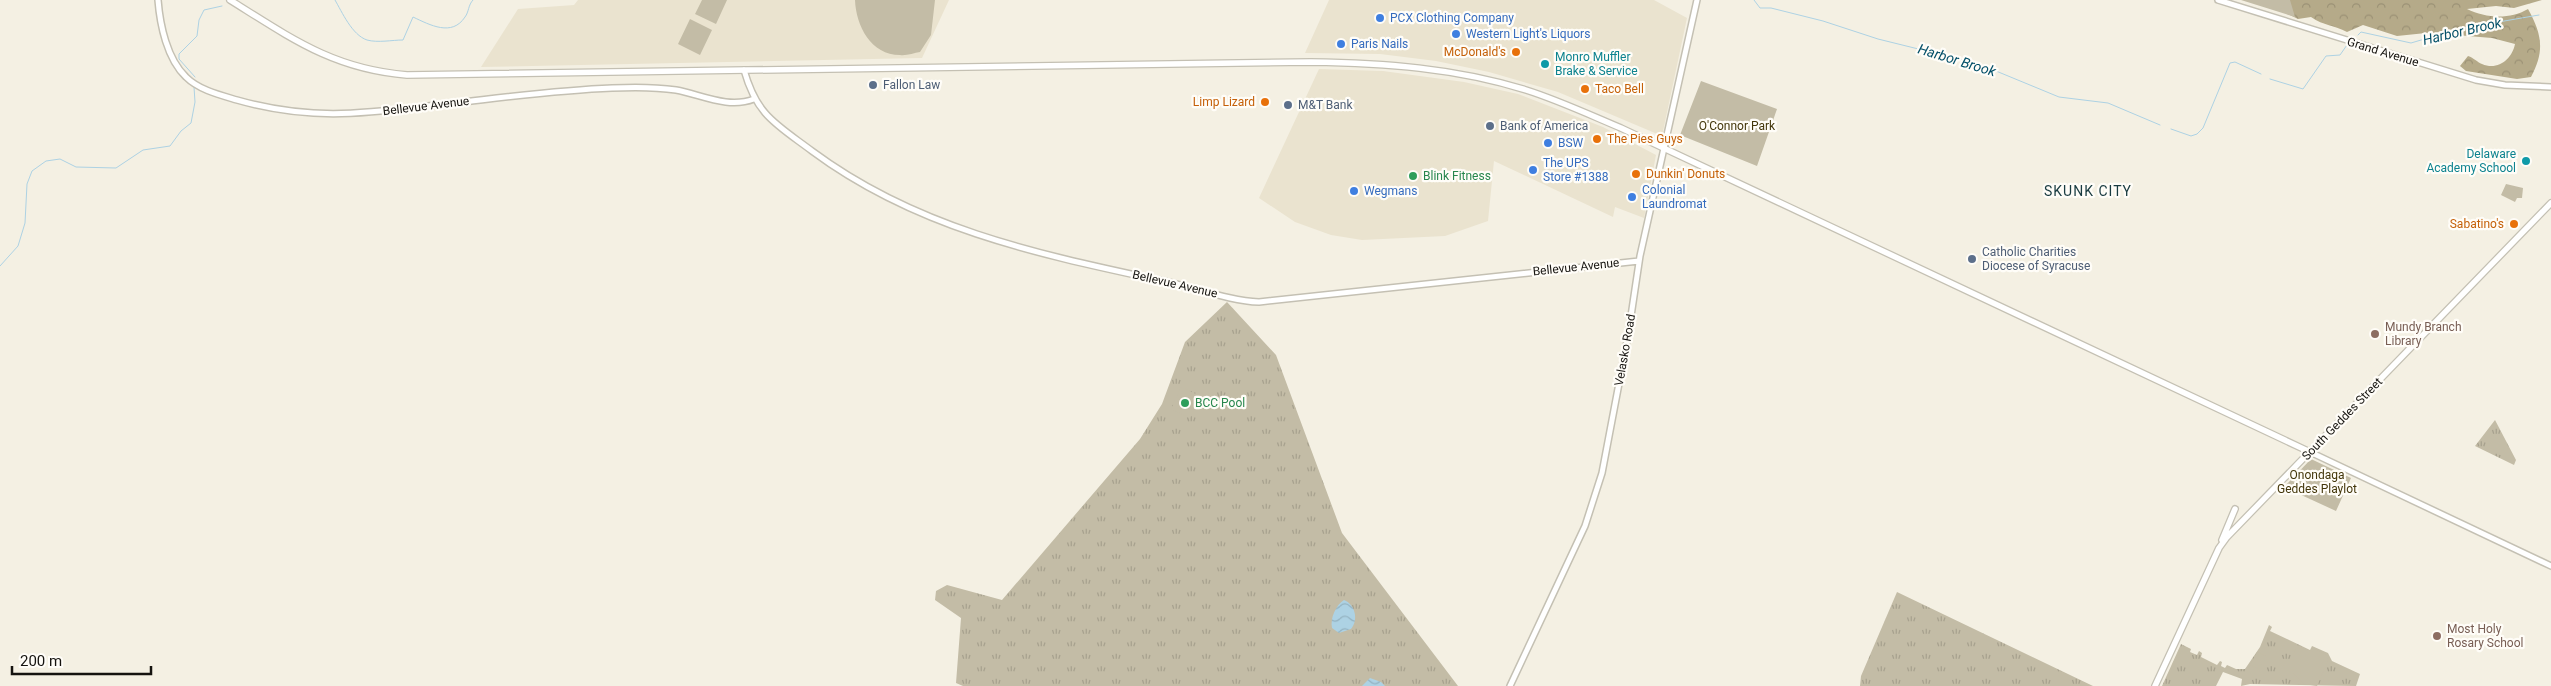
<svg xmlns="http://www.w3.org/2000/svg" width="2551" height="686" viewBox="0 0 2551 686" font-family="Roboto,sans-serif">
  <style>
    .built { fill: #eae3cf }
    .grass { fill: url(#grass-tufts) }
    .forest { fill: url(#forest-crowns) }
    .park { fill: #c3bca6 }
    .water { fill: url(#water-waves) }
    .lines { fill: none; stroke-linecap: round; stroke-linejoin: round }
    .stream { stroke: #add2e4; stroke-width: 1 }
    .tertiary-casing { stroke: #c4c0b3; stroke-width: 8 }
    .secondary-casing { stroke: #c4c0b3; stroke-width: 8 }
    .tertiary { stroke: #fff; stroke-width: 5 }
    .secondary { stroke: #fff; stroke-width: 5.5 }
    .shop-dot { fill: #3f7fe0; stroke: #fffdf8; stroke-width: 2 }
    .food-dot { fill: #e8710a; stroke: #fffdf8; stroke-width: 2 }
    .culture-dot { fill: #0f9aa8; stroke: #fffdf8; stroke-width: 2 }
    .service-dot { fill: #5c6f8a; stroke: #fffdf8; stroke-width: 2 }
    .leisure-dot { fill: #2e9e5b; stroke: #fffdf8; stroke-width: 2 }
    .education-dot { fill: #8d6e63; stroke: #fffdf8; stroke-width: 2 }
    .labels { text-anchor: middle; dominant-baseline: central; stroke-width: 4.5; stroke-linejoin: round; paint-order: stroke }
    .shop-label { font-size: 12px; fill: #366cbe; stroke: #fffdf8; text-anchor: start }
    .food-label { font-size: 12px; fill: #c56008; stroke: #fffdf8; text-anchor: end }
    .street-label { font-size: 12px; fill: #15130f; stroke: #fffdf8 }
    .culture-label { font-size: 12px; fill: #0d838f; stroke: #fffdf8; text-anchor: start }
    .service-label { font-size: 12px; fill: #4e5e75; stroke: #fffdf8; text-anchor: start }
    .park-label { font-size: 12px; fill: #43360a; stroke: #fffdf8 }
    .leisure-label { font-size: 12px; fill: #27864d; stroke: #fffdf8; text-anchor: start }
    .education-label { font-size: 12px; fill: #785e54; stroke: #fffdf8; text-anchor: start }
    .water-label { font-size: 14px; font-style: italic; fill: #034f68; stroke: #fffdf8 }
    .neighbourhood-label { font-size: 14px; letter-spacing: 1px; fill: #193b40; stroke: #fffdf8 }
  </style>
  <defs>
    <pattern id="grass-tufts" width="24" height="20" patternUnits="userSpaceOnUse" patternTransform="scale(1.25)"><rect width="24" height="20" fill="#c3bca6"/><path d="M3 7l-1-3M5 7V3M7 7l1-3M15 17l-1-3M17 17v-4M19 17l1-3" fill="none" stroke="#a7a18e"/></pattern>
    <pattern id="forest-crowns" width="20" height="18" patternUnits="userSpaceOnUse" patternTransform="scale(1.25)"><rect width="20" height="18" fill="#b5aa89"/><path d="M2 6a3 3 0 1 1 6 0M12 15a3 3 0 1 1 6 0" fill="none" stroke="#9b9175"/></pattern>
    <pattern id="water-waves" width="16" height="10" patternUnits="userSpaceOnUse" patternTransform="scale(1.25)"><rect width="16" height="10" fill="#add2e4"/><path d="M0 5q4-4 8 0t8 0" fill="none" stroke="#94b3c2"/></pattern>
  </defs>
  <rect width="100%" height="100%" fill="#f4f0e3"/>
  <path class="built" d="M578 0H949L922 58 481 67 518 9 574 5Z
    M1329 0H1654L1687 18 1662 136 1558 92 1489 72 1436 61 1380 54 1305 53Z
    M1319 69 1383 71 1464 82 1518 94 1603 127 1656 155 1644 218 1615 207 1613 217 1494 161 1488 221 1445 236 1362 240 1331 235 1295 222 1259 198Z"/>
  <path class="grass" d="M1227 302 1276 355 1342 533 1458 686H963L956 683 961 618 935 600 936 591 947 585 1002 600 1140 439 1162 404 1185 342Z
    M2495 420 2516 460 2514 465 2475 446Z
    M1897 592 2093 686H1860L1861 676Z
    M2269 625 2272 627 2270 631 2310 650 2312 646 2328 653 2332 661 2360 674 2356 686 2250 684 2241 686 2242 679 2223 672 2216 686H2162L2181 644 2191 649 2190 652 2197 655 2199 651 2202 653 2201 657 2217 665 2220 661 2222 662 2221 666 2225 668 2227 665 2236 669H2245L2260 647Z"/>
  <path class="forest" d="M2260 0H2542L2514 8 2496 6 2467 9C2486 18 2509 20 2528 9 2542 34 2545 51 2531 77L2517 79 2466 71 2460 66 2468 56C2474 58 2477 62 2482 64 2498 71 2512 59 2515 44L2492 38 2456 35 2426 33 2397 36 2363 25 2347 32C2334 25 2324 26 2311 17L2298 19Z"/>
  <path class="park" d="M702 0H727L716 24 695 14Z
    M855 0H935L931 35 920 52C914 53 906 56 900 55 871 55 856 26 855 0Z
    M2241 0H2290L2295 17Z
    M690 19 712 30 700 55 678 44Z
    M1701 81 1777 109 1757 166 1680 135Z
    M2506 184 2523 188 2522 198H2517L2515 202 2501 195Z
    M1181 387 1200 396 1190 418 1171 409Z
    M2311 459 2351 478 2336 511 2284 487Z
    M2298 645 2310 651 2314 649 2326 655 2328 661 2317 686 2304 684 2292 672V656Z
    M2257 652 2266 656 2260 669 2250 665Z"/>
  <path class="water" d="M1344 600C1355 604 1359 620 1351 629L1339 633 1332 628C1330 618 1336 605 1344 600Z
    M1370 678 1381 682 1385 686H1362Z"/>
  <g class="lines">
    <path class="stream" d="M335 0C342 12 352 35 367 40 378 43 392 40 403 40L413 17C430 25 452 37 465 17 469 12 468 5 473 0
      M1754 0 1760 8H1771L1823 21 1878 39 1979 64 2059 97 2108 103 2160 125
      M2358 35 2361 32 2411 43 2458 29 2539 15
      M195 77 179 59V54L197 36 199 20 204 10 222 6
      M2270 79 2303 89 2326 56 2340 55 2347 45
      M2171 129 2191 136 2197 134 2203 128 2230 63 2235 62 2261 74
      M0 266 18 246 25 223 27 184 32 171 46 161 60 159 76 167 116 168 143 150 170 146 181 131 191 123 195 102 194 87"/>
    <defs>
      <path id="tertiary" d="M158 0C160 25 167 59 186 77 199 90 220 95 237 100 318 123 373 112 454 103 507 97 559 90 612 88 633 87 656 87 676 90 702 95 728 109 754 99
        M2218 0 2476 80 2505 85 2551 87
        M744 70C757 116 776 124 812 151 917 229 1038 254 1163 281 1193 287 1230 301 1259 302L1639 261
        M2310 452 2551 566
        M1510 686 1585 526 1602 473 1628 336 1640 256 1697 0"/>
      <path id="secondary" d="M230 0C291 38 333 69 407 75L1311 62C1383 63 1456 68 1526 90 1558 100 1590 115 1621 128L2310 452
        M2222 540 2235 509
        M2155 686 2219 548 2227 537 2551 203"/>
    </defs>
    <use href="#tertiary" class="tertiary-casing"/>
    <use href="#secondary" class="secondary-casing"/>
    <use href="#tertiary" class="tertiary"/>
    <use href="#secondary" class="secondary"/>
  </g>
  <g class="shop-dot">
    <circle cx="1380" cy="18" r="5"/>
    <circle cx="1456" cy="34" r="5"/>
    <circle cx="1341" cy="44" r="5"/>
    <circle cx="1548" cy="143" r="5"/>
    <circle cx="1533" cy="170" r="5"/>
    <circle cx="1354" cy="191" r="5"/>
    <circle cx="1632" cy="197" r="5"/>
  </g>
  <g class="food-dot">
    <circle cx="1516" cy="52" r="5"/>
    <circle cx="1585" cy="89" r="5"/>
    <circle cx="1265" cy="102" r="5"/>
    <circle cx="1597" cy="139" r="5"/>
    <circle cx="1636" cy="174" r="5"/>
    <circle cx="2514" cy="224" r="5"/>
  </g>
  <g class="culture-dot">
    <circle cx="1545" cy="64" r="5"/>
    <circle cx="2526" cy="161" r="5"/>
  </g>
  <g class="service-dot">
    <circle cx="873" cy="85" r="5"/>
    <circle cx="1288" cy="105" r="5"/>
    <circle cx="1490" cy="126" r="5"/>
    <circle cx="1972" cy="259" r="5"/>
  </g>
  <g class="leisure-dot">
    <circle cx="1413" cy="176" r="5"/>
    <circle cx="1185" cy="403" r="5"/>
  </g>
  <g class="education-dot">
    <circle cx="2375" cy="334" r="5"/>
    <circle cx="2437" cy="636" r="5"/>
  </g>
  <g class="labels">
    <g class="shop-label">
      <text x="1390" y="18">PCX Clothing Company</text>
      <text x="1466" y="34">Western Light's Liquors</text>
      <text x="1351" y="44">Paris Nails</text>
      <text x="1558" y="143">BSW</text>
      <text x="1543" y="163">The UPS<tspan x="1543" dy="14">Store #1388</tspan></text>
      <text x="1642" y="190">Colonial<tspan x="1642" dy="14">Laundromat</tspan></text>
      <text x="1364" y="191">Wegmans</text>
    </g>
    <g class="food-label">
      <text x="1506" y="52">McDonald's</text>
      <text x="1595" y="89" text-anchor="start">Taco Bell</text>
      <text x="1255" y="102">Limp Lizard</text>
      <text x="1607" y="139" text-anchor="start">The Pies Guys</text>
      <text x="1646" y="174" text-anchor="start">Dunkin' Donuts</text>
      <text x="2504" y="224">Sabatino's</text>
    </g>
    <g class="street-label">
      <text transform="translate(2383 52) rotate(17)">Grand Avenue</text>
      <text transform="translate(426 106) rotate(-7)">Bellevue Avenue</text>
      <text transform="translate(1576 267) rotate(-6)">Bellevue Avenue</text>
      <text transform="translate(1175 284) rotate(13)">Bellevue Avenue</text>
      <text transform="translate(1625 350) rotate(-80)">Velasko Road</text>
      <text transform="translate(2342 419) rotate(-46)">South Geddes Street</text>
    </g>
    <g class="culture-label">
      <text x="1555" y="57">Monro Muffler<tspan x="1555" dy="14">Brake &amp; Service</tspan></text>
      <text x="2516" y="154" text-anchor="end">Delaware<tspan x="2516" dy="14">Academy School</tspan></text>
    </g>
    <g class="service-label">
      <text x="883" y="85">Fallon Law</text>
      <text x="1298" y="105">M&amp;T Bank</text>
      <text x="1500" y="126">Bank of America</text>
      <text x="1982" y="252">Catholic Charities<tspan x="1982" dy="14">Diocese of Syracuse</tspan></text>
    </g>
    <g class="park-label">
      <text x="1737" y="126">O'Connor Park</text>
      <text x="2317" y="475">Onondaga<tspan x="2317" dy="14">Geddes Playlot</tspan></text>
    </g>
    <g class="leisure-label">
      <text x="1423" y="176">Blink Fitness</text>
      <text x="1195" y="403">BCC Pool</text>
    </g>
    <g class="education-label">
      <text x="2385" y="327">Mundy Branch<tspan x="2385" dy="14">Library</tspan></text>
      <text x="2447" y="629">Most Holy<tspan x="2447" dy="14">Rosary School</tspan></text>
    </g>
    <g class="water-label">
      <text transform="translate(2462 31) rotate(-13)">Harbor Brook</text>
      <text transform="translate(1957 60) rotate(17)">Harbor Brook</text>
    </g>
    <g class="neighbourhood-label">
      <text x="2088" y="191">SKUNK CITY</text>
    </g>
  </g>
  <path d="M12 666v8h139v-8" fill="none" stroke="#15130f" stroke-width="2.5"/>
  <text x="20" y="666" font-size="15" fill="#15130f" stroke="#fffdf8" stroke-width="4" paint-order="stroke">200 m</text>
</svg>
